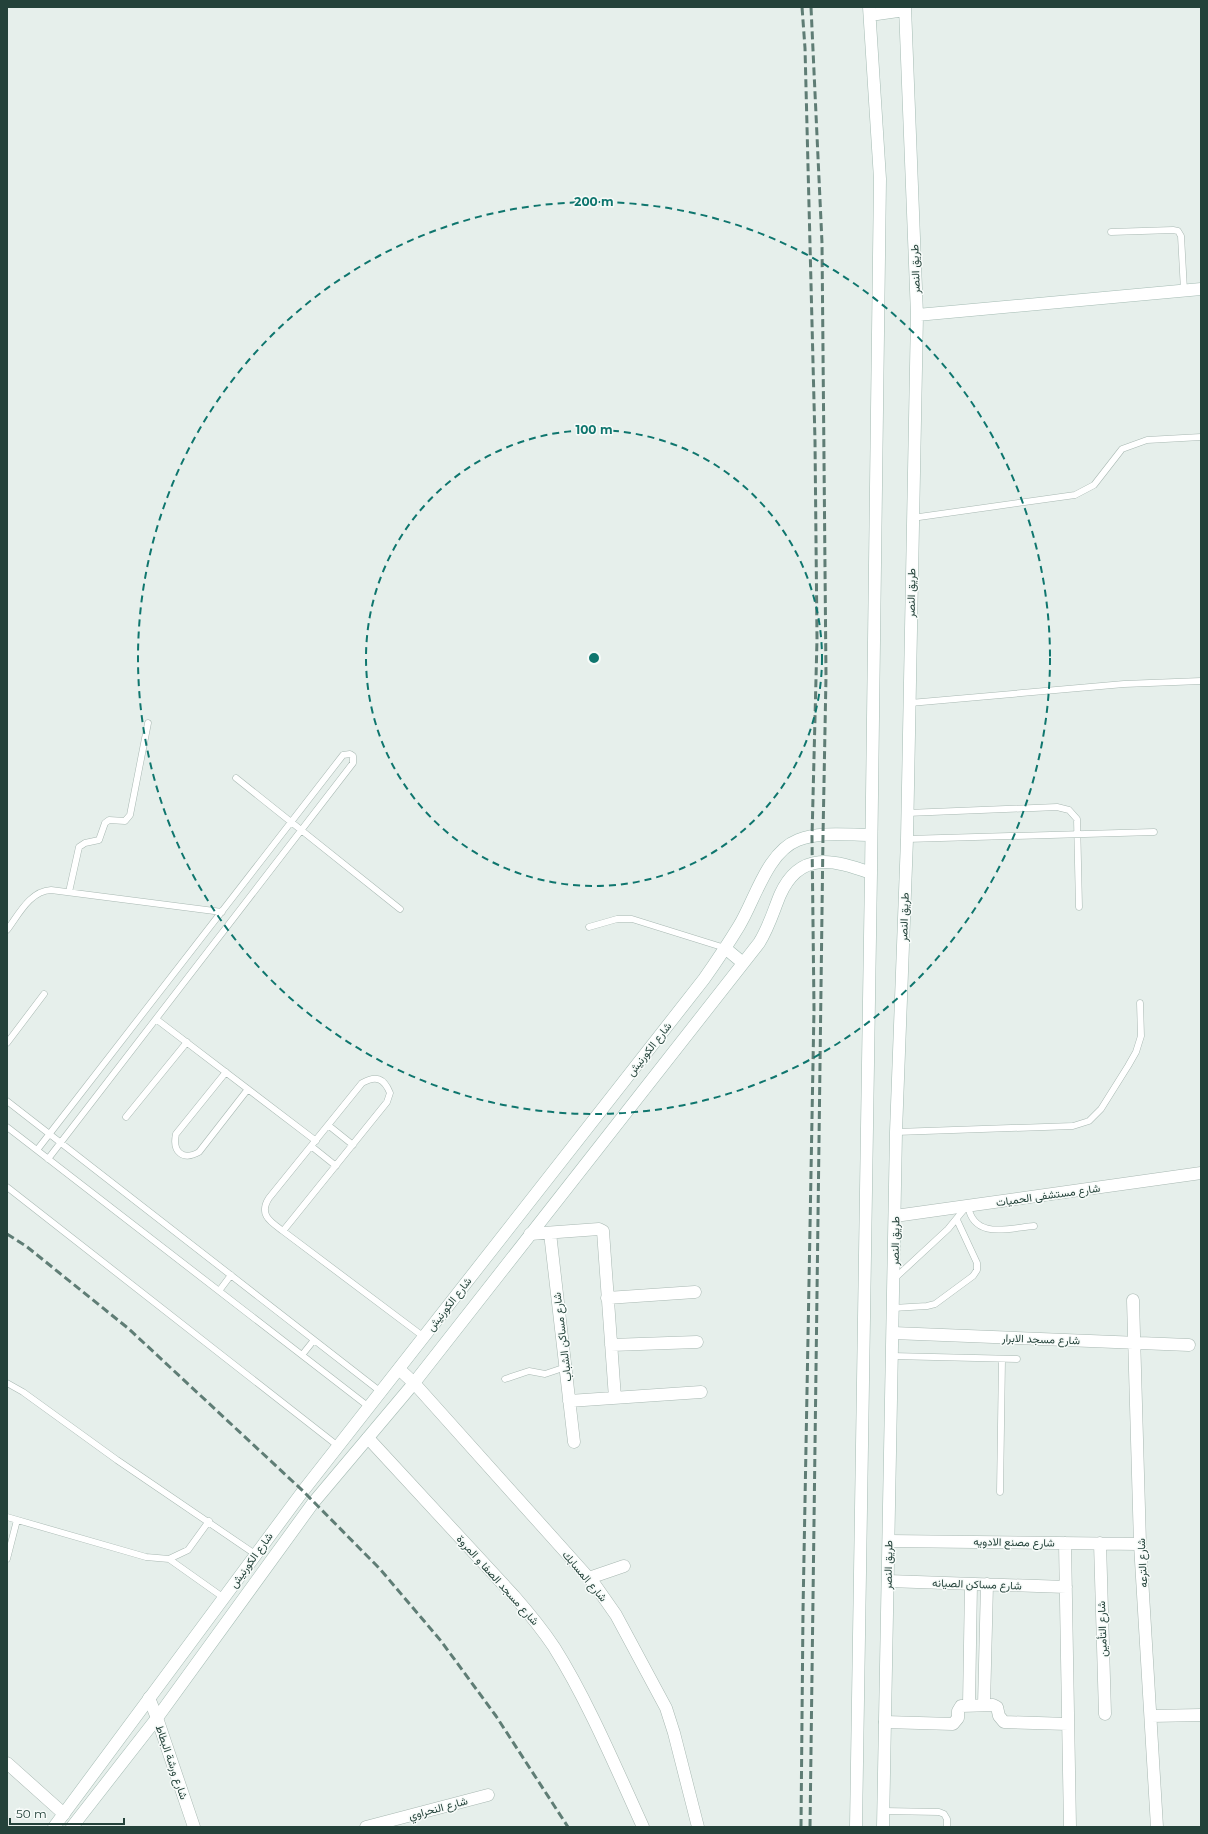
<svg xmlns="http://www.w3.org/2000/svg" width="1208" height="1834" viewBox="0 0 1208 1834" font-family="Montserrat,Vazirmatn,sans-serif">
  <style>
    .lines { fill: none; stroke-linecap: round; stroke-linejoin: round }
    .service-casing { stroke: #a8b8b2; stroke-width: 7 }
    .minor-casing { stroke: #a8b8b2; stroke-width: 13 }
    .secondary-casing { stroke: #a4bbb3; stroke-width: 13 }
    .service { stroke: #fff; stroke-width: 6 }
    .minor { stroke: #fff; stroke-width: 12 }
    .secondary { stroke: #fff; stroke-width: 12 }
    .rail { stroke: #5f7d75; stroke-width: 3; stroke-dasharray: 8 4; stroke-linecap: butt }
    .ring { fill: none; stroke: #0f766e; stroke-width: 2; stroke-dasharray: 7 5 }
    .labels { text-anchor: middle; dominant-baseline: central; stroke-width: 3; stroke-linejoin: round; paint-order: stroke }
    .street-label { font-size: 11px; fill: #24423a; stroke: #f7fbf9 }
    .centre { fill: #0f766e; stroke: #f7fbf9; stroke-width: 2 }
    .ring-label { font-size: 12px; text-anchor: middle; font-weight: bold; fill: #0f766e; stroke: #f7fbf9; stroke-width: 3; stroke-linejoin: round; paint-order: stroke }
  </style>
  <rect width="100%" height="100%" fill="#e6efeb"/>
  <g class="lines">
    <defs>
      <path id="service" d="M1111 232 1173 230 1178 231 1181 236 1184 290
        M912 518 1075 495 1094 485 1122 449 1147 440 1201 437
        M910 703 1124 684 1201 681
        M236 778 400 909
        M907 813 1057 807 1069 810 1077 819 1079 907
        M907 839 1154 832
        M69 892 79 847 85 843 99 840 105 823 109 820 125 821 130 815 148 723
        M589 927 617 919H632L725 948
        M7 930C19 914 30 891 51 890L222 912
        M156 1019 316 1141
        M7 1043 44 994
        M226 1072 176 1134C172 1152 183 1161 199 1152L248 1089
        M7 1101 381 1392
        M126 1117 187 1042
        M328 1125 353 1145
        M7 1127 369 1407
        M896 1132 1073 1126 1089 1121 1101 1109 1128 1066 1136 1052 1141 1036 1140 1003
        M311 1146 336 1166
        M37 1150 343 755 350 754 353 756V763L48 1159
        M7 1187 338 1446
        M968 1206C974 1240 1009 1228 1034 1226
        M283 1231 387 1102 390 1093C384 1078 376 1075 362 1083L269 1198C258 1215 271 1222 283 1231L424 1337
        M894 1279 948 1229 966 1207
        M219 1291 231 1275
        M893 1308 927 1306 935 1304 973 1276 977 1270V1263L957 1220
        M302 1355 314 1340
        M892 1356 1017 1359
        M505 1379 529 1371 545 1374 566 1367
        M7 1383 23 1392 117 1460 255 1554
        M1000 1492 1002 1359
        M7 1517 146 1557 169 1559 188 1550 209 1521
        M7 1559 17 1520
        M169 1559 224 1598
        M884 1811 939 1812 944 1814 947 1819V1827"/>
      <path id="minor" d="M895 1216 1201 1173
        M550 1233 574 1442
        M530 1234 599 1229 603 1231 615 1398
        M607 1298 695 1292
        M1133 1300 1140 1544 1157 1827
        M893 1333 1189 1345
        M611 1345 697 1342
        M399 1369 414 1383 595 1585 616 1615 666 1708 674 1733 698 1827
        M569 1401 701 1392
        M368 1438 514 1596C528 1612 542 1629 554 1647 588 1701 616 1768 643 1827
        M889 1541 1140 1544
        M1065 1543 1070 1827
        M1100 1543 1105 1714
        M589 1578 624 1566
        M888 1581 1066 1587
        M149 1698 157 1718 194 1827
        M969 1705 971 1584
        M984 1705 987 1584
        M1151 1716 1201 1715
        M885 1722 953 1724 958 1718V1711L961 1706 993 1705 997 1707 999 1716 1004 1722 1068 1724
        M7 1763 64 1814
        M366 1827 488 1795"/>
      <path id="secondary" d="M870 15 905 10
        M917 315 1201 289
        M725 948 743 963
        M54 1827 303 1491 704 979C716 962 728 944 739 926 755 900 767 852 798 840 820 831 848 835 871 835
        M72 1827 157 1718 313 1503 414 1383 759 943C769 927 773 912 780 895 800 850 834 860 871 873
        M856 1827 871 873 880 179 869 7
        M883 1827 896 1132 907 839 917 315 905 7"/>
    </defs>
    <use href="#service" class="service-casing"/>
    <use href="#minor" class="minor-casing"/>
    <use href="#secondary" class="secondary-casing"/>
    <use href="#service" class="service"/>
    <use href="#minor" class="minor"/>
    <use href="#secondary" class="secondary"/>
    <path class="rail" d="M7 1234 26 1246 129 1329 303 1491 380 1569 441 1641 496 1716 568 1827
      M801 1827 803 1611 814 1009 812 837 817 639 815 441 805 48 802 7
      M810 1827 823 836 826 676 822 243 811 7"/>
  </g>
  <g class="ring">
    <circle cx="594" cy="658" r="228"/>
    <circle cx="594" cy="658" r="456"/>
  </g>
  <g class="labels">
    <g class="street-label">
      <text transform="translate(915 269) rotate(-92)">طريق النصر</text>
      <text transform="translate(911 593) rotate(-89)">طريق النصر</text>
      <text transform="translate(904 917) rotate(-88)">طريق النصر</text>
      <text transform="translate(649 1049) rotate(-52)">شارع الكورنيش</text>
      <text transform="translate(1048 1195) rotate(-8)">شارع مستشفى الحميات</text>
      <text transform="translate(895 1241) rotate(-89)">طريق النصر</text>
      <text transform="translate(449 1304) rotate(-52)">شارع الكورنيش</text>
      <text transform="translate(562 1337) rotate(-97)">شارع مساكن الشباب</text>
      <text transform="translate(1041 1339) rotate(2)">شارع مسجد الابرار</text>
      <text transform="translate(1014 1542) rotate(1)">شارع مصنع الادويه</text>
      <text transform="translate(251 1560) rotate(-54)">شارع الكورنيش</text>
      <text transform="translate(1142 1563) rotate(-93)">شارع الترعه</text>
      <text transform="translate(888 1565) rotate(-89)">طريق النصر</text>
      <text transform="translate(585 1576) rotate(50)">شارع المسابك</text>
      <text transform="translate(498 1580) rotate(48)">شارع مسجد الصفا و المروة</text>
      <text transform="translate(977 1584) rotate(2)">شارع مساكن الصيانه</text>
      <text transform="translate(1102 1629) rotate(-92)">شارع التأمين</text>
      <text transform="translate(172 1762) rotate(71)">شارع ورشة البطاط</text>
      <text transform="translate(438 1808) rotate(-15)">شارع النحراوي</text>
    </g>
  </g>
  <circle cx="594" cy="658" r="6" class="centre"/>
  <g class="ring-label">
    <text x="594" y="206">200 m</text>
    <text x="594" y="434">100 m</text>
  </g>
  <rect width="1208" height="1834" fill="none" stroke="#24423a" stroke-width="16"/>
  <path d="M10 1818v6h114v-6" fill="none" stroke="#24423a" stroke-width="2"/>
  <text x="16" y="1818" font-size="12" fill="#24423a" stroke="#f7fbf9" stroke-width="3" paint-order="stroke">50 m</text>
</svg>
